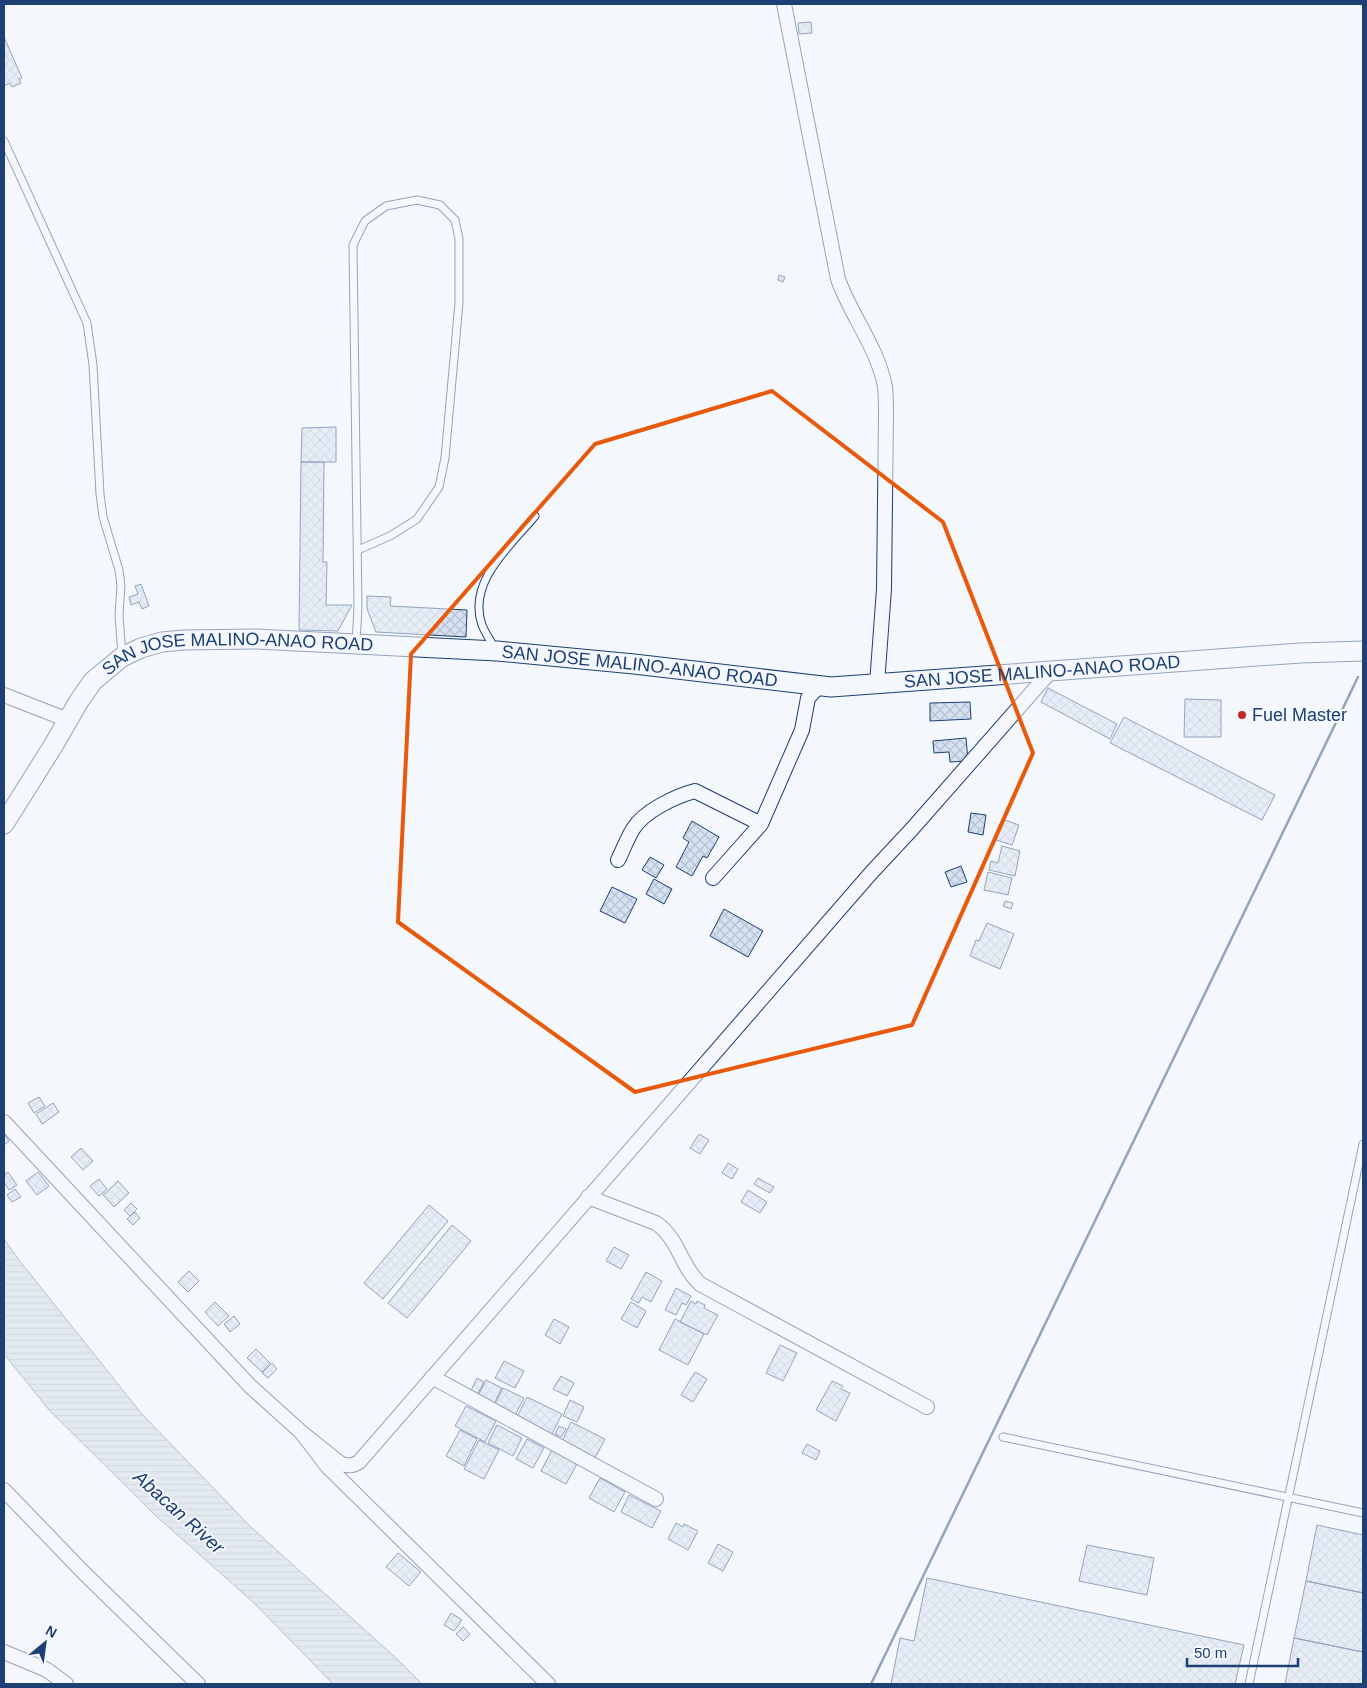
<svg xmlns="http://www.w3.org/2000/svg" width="1367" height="1688" viewBox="0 0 1367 1688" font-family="Arial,sans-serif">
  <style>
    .water { fill: url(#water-rules); stroke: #687fa3 }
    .building { fill: url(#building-cross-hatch); stroke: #1d3f73 }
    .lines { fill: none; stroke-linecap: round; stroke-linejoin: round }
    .service-casing { stroke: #1d3f73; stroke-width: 9 }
    .minor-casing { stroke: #1d3f73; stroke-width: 16 }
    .secondary-casing { stroke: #1d3f73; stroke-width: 21 }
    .service { stroke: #f4f7fb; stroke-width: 7 }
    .minor { stroke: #f4f7fb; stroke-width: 14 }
    .secondary { stroke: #f4f7fb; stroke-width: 19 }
    .wall { stroke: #1d3f73; stroke-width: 2.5 }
    .marked { fill: none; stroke: #e8590c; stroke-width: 4; stroke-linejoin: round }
    .poi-dot { fill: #c62828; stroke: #f4f7fb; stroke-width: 2 }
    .labels { text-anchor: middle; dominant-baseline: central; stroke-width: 4; stroke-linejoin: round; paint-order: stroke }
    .street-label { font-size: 18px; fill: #1d3f73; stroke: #f4f7fb }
    .poi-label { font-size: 18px; fill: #1d3f73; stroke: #f4f7fb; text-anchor: start }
    .water-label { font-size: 19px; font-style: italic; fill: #1d3f73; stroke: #f4f7fb }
  </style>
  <defs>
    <pattern id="water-rules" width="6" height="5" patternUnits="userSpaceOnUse" patternTransform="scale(1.25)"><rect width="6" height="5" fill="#cfd7e4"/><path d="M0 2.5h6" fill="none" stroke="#b1bac7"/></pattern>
    <pattern id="building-cross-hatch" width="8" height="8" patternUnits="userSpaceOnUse" patternTransform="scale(1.25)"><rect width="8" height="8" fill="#d5e0f0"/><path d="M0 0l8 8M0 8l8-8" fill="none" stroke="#b6c1d1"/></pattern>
  </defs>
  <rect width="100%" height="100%" fill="#f4f7fb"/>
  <path class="water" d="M4 1239 19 1260 141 1413 250 1526 396 1658 422 1684H333L253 1602 156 1516 49 1410 4 1354Z"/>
  <path class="building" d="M811 22 812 33 799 34 798 23Z
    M4 37 22 78 19 79 21 83 12 87 10 83 4 86Z
    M779 275 785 277 783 282 778 280Z
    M336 427V462H301L302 428Z
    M301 462H324L323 562H327L326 605H352L338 631 299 630Z
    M141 584 149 606 142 609 139 602 131 605 129 597 138 594 135 586Z
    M367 596 391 597 390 606 467 610 466 637 376 632 367 609Z
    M1048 688 1117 724 1110 739 1041 702Z
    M1185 699 1221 700V737H1184Z
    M970 702 971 719 930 721V703Z
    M1124 717 1275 795 1262 820 1110 743Z
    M966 738 968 761 950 762 949 752 934 753 933 741Z
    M971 813 986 815 983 835 968 832Z
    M1002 819 1019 825 1012 845 996 840Z
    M692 821 719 837 707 858 703 856 692 876 676 867 689 842 683 838Z
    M1002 846 1020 851 1015 876 989 870 991 861 998 863Z
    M650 857 664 865 656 878 642 870Z
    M961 866 967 882 951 887 945 872Z
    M988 872 1012 878 1008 895 984 890Z
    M654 879 672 889 664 904 646 894Z
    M612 887 637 899 625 923 600 911Z
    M1005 901 1013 903 1011 909 1003 906Z
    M724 909 763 931 748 957 710 936Z
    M987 923 1014 934 1000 969 970 956 976 940 979 941Z
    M39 1097 45 1106 34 1113 28 1103Z
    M53 1103 59 1112 42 1124 36 1114Z
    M4 1134 9 1141 4 1145Z
    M699 1134 709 1140 700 1154 690 1148Z
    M81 1148 93 1161 83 1170 71 1157Z
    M728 1163 738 1169 732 1179 722 1173Z
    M8 1172 17 1185 9 1190 4 1182V1175Z
    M38 1172 49 1186 37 1195 26 1181Z
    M758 1178 774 1187 770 1193 754 1184Z
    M99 1179 107 1189 99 1196 90 1186Z
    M118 1181 129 1193 114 1207 103 1195Z
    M15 1189 21 1197 12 1202 7 1195Z
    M748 1190 767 1202 760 1213 741 1202Z
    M131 1203 137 1209 130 1216 124 1210Z
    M429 1205 448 1221 383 1299 364 1283Z
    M135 1212 140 1218 133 1225 127 1219Z
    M452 1225 471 1241 407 1318 388 1303Z
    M614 1247 629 1255 621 1269 606 1261Z
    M189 1271 199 1281 188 1292 178 1282Z
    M646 1272 662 1281 651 1302 642 1297 639 1303 631 1299Z
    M676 1288 691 1296 686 1305 682 1303 676 1315 665 1310Z
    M691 1301 696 1304 697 1301 705 1305 704 1308 718 1315 707 1335 680 1322Z
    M215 1302 229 1316 218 1326 205 1312Z
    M631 1302 646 1311 637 1328 621 1319Z
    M234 1316 240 1324 230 1332 224 1324Z
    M554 1319 569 1327 560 1344 545 1335Z
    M675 1319 704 1334 688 1365 659 1350Z
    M780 1345 797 1353 783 1381 766 1373Z
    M256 1349 270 1363 262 1372 247 1358Z
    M504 1361 524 1371 515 1388 495 1378Z
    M272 1363 277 1369 268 1378 262 1373Z
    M695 1372 707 1379 693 1402 681 1395Z
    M561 1376 574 1383 567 1396 553 1389Z
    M477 1378 484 1382 475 1399 469 1395Z
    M486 1380 502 1388 493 1406 477 1398Z
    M832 1381 843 1386 841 1389 850 1393 836 1421 816 1410Z
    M503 1388 524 1398 513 1419 493 1408Z
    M527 1397 562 1414 552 1434 517 1417Z
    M570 1400 584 1407 577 1422 563 1416Z
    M466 1406 496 1421 485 1442 455 1426Z
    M571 1422 605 1439 595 1458 562 1441Z
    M497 1425 522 1438 513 1456 488 1443Z
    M559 1426 566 1429 561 1437 555 1434Z
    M460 1430 477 1439 464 1466 446 1456Z
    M527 1439 544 1448 533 1468 516 1459Z
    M479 1440 499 1450 484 1479 464 1469Z
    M807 1444 820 1451 816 1460 802 1453Z
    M552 1450 577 1464 566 1484 541 1471Z
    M600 1478 625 1492 614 1512 589 1498Z
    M629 1495 661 1511 652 1528 621 1512Z
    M676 1523 683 1527 684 1524 698 1531 688 1550 668 1539Z
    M1317 1525 1363 1535V1593L1306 1581Z
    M718 1544 733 1552 723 1571 708 1563Z
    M1087 1545 1154 1558 1147 1595 1079 1581Z
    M398 1553 421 1572 409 1586 386 1567Z
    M927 1578 1244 1645 1235 1684H891L900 1638 914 1641Z
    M1306 1581 1363 1593V1652L1294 1638Z
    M451 1613 462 1620 454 1631 444 1625Z
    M463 1627 470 1634 463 1641 456 1634Z
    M1294 1638 1363 1652V1684H1285Z"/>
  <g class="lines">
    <defs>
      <path id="service" d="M4 141 87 323 93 365 100 494 103 517 119 570 121 585 119 615 122 656
        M356 644 358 606 353 245 365 221 386 206 417 200 440 205 455 220 459 239V303L445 458 439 487 417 519 390 536 358 550
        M495 649C491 641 485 633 482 625 467 582 510 546 535 516
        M1003 1437 1363 1513
        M1249 1684 1363 1144"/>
      <path id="minor" d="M784 4 838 279C851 316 878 348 885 387 886 396 886 405 886 414L884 589 877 684
        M4 695 68 720
        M618 860C623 850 627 839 633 829 644 811 676 796 695 791L761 824 802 730 808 698 820 685
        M713 878 761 824
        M4 1122 250 1386 301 1432 327 1466 548 1684
        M588 1197 656 1223C679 1239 680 1265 700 1284L927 1407
        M432 1377 656 1499
        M301 1432 341 1464C349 1466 353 1466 359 1462L871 873 912 829 1050 672
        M4 1490 84 1573 198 1684
        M4 1652 47 1670 66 1684"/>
      <g id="secondary">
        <path id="s1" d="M4 824 53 746 79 701 93 681 122 657 141 648 162 642 184 640 256 639 497 651 634 664 831 687 1300 653 1363 651"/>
      </g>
    </defs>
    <use href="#service" class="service-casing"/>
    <use href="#minor" class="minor-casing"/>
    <use href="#secondary" class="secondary-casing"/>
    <use href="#service" class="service"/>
    <use href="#minor" class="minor"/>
    <use href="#secondary" class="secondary"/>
    <path class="wall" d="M871 1684 1358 677"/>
  </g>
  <path d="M0 0H1367V1688H0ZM772 391 943 522 1033 753 912 1025 635 1092 398 922 411 654 595 444Z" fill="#f4f7fb" fill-opacity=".55" fill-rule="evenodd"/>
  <path class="marked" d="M772 391 943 522 1033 753 912 1025 635 1092 398 922 411 654 595 444Z"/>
  <circle class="poi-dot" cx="1242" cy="715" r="5"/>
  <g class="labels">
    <g class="street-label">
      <text stroke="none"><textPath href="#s1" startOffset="322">SAN JOSE MALINO-ANAO ROAD</textPath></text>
      <text stroke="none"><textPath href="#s1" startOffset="728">SAN JOSE MALINO-ANAO ROAD</textPath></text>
      <text stroke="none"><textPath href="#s1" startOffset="1132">SAN JOSE MALINO-ANAO ROAD</textPath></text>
    </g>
    <g class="poi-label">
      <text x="1252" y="715">Fuel Master</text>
    </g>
    <g class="water-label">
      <text transform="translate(179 1512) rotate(42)">Abacan River</text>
    </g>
  </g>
  <rect width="1367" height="1688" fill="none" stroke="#1d3f73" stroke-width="10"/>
  <g transform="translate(45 1643) rotate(29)" stroke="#f4f7fb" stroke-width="4" paint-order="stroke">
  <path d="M0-4L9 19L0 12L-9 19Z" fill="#1d3f73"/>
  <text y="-8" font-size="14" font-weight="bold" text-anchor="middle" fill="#1d3f73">N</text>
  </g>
  <path d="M1187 1658v8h111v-8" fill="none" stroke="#1d3f73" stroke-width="2.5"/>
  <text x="1194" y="1658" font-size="15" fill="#1d3f73" stroke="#f4f7fb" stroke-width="4" paint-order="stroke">50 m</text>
</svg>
